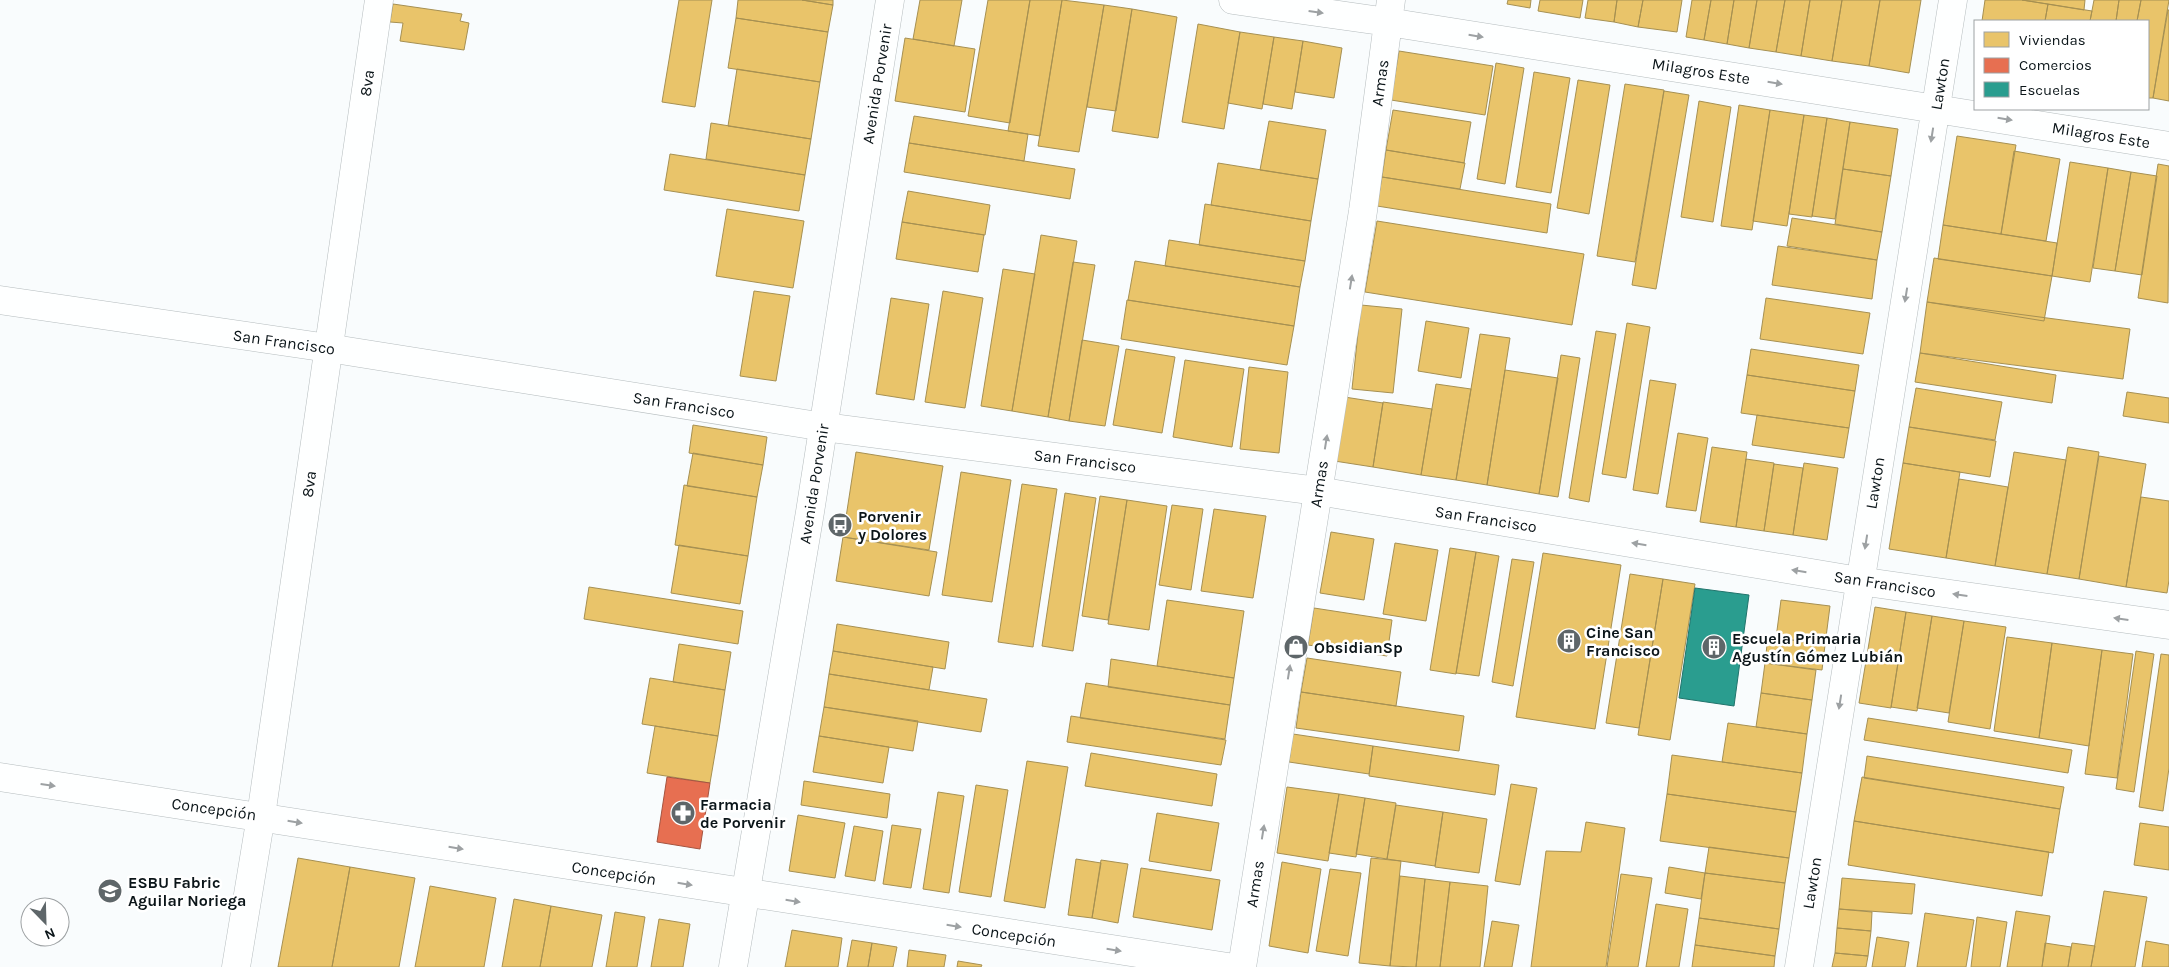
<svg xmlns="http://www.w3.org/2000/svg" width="2169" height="967" viewBox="0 0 2169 967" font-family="Karla,sans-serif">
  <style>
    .homes { fill: #e9c46a; stroke: #a69052 }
    .shops { fill: #e76f51; stroke: #a55440 }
    .schools { fill: #2a9d8f; stroke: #21746c }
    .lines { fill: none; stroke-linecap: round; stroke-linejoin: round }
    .street-casing { stroke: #b5bcbe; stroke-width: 29 }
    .secondary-casing { stroke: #b5bcbe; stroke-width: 29 }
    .primary-casing { stroke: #b5bcbe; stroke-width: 29 }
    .street { stroke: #feffff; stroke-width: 28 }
    .secondary { stroke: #feffff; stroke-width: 28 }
    .primary { stroke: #feffff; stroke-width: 28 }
    .oneway { fill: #9da1a3 }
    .labels { text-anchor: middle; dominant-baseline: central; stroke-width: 5; stroke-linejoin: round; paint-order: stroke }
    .street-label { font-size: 16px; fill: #0b1519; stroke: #fff }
    .poi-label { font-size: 16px; font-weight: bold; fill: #0b1519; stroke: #fff; text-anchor: start }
  </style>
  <rect width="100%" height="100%" fill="#f9fcfd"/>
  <path class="homes" d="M679 0H712L695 107 662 102Z
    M738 0H802L833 5 828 32 736 18Z
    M802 0H833V5Z
    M920 0H962L954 46 913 39Z
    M988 0H1030L1010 123 968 116Z
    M1030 0H1062L1040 136 1008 131Z
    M1062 0 1104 5 1079 152 1038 146Z
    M1508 0H1531L1530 8 1507 4Z
    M1540 0H1583L1580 18 1538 11Z
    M1588 0H1617L1614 22 1585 18Z
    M1617 0H1643L1638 27 1614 22Z
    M1643 0H1682L1677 32 1638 27Z
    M1692 0H1711L1704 40 1686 37Z
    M1711 0H1734L1727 44 1704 40Z
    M1734 0H1757L1749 48 1727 44Z
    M1757 0H1785L1776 52 1749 48Z
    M1785 0H1810L1801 56 1776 52Z
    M1810 0H1842L1832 61 1801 56Z
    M1842 0H1880L1869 66 1832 61Z
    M1880 0H1921L1909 73 1869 66Z
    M1985 0H2022L2048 4 2045 21H1982Z
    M2022 0H2085L2084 10Z
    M2094 0H2119L2116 21H2090Z
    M2119 0H2141L2137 21H2116Z
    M2141 0H2169L2153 98H2148V21H2137Z
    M393 4 462 14 460 21 469 23 464 50 400 41 403 23 390 22Z
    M2048 4 2092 11 2090 21H2045Z
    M1104 5 1132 9 1116 111 1087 107Z
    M1132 9 1177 17 1158 138 1112 131Z
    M2168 10H2169V101L2153 98Z
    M736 18 828 32 820 82 728 68Z
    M1198 24 1240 32 1224 129 1182 122Z
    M1240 32 1274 37 1262 109 1228 103Z
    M1274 37 1303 41 1292 109 1263 104Z
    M905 38 975 49 965 112 895 101Z
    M1303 41 1342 48 1334 98 1295 92Z
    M1399 51 1493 66 1485 115 1391 100Z
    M1496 63 1524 68 1505 184 1477 179Z
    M737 69 820 82 811 139 728 126Z
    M1534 72 1570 78 1551 193 1516 187Z
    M1578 80 1610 85 1589 214 1557 208Z
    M1625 84 1664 90 1635 262 1597 256Z
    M1664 91 1689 95 1656 289 1632 285Z
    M1699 101 1731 107 1713 222 1681 217Z
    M1739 105 1770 110 1752 230 1721 226Z
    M1393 110 1471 122 1464 163 1386 150Z
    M1770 110 1804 115 1787 226 1753 221Z
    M1804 115 1827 118 1812 217 1789 214Z
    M914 116 1028 134 1024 161 909 143Z
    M1827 118 1850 122 1835 219 1812 216Z
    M1269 121 1326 130 1318 179 1260 170Z
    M1850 122 1898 129 1891 176 1843 169Z
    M711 123 811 139 805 175 706 159Z
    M1957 136 2016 145 2001 234 1943 225Z
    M909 143 1075 169 1070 199 904 172Z
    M1386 150 1465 163 1460 189 1382 177Z
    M2014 151 2060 159 2046 241 2001 234Z
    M670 154 805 175 799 211 664 190Z
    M2070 162 2108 168 2090 282 2052 276Z
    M1218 163 1318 179 1311 221 1211 205Z
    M2158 164 2169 166 2168 303 2138 298Z
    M2108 168 2131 172 2115 271 2093 268Z
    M1843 169 1891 176 1882 232 1835 224Z
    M2131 172 2157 176 2142 275 2115 271Z
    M1382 177 1551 204 1547 233 1377 206Z
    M908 191 990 205 985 235 902 222Z
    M1205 204 1311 221 1305 261 1199 245Z
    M727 209 804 221 793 288 716 276Z
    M1792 218 1882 232 1877 260 1787 246Z
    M1377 221 1584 254 1572 325 1365 292Z
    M902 222 984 235 978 272 896 259Z
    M1943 225 2057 243 2052 276 1938 259Z
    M1041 235 1077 241 1048 417 1012 411Z
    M1169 240 1305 261 1300 287 1165 266Z
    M1778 246 1877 260 1872 299 1772 285Z
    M1934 258 2052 276 2044 321 1927 302Z
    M1135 261 1300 287 1294 326 1128 300Z
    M1073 262 1095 265 1069 421 1048 417Z
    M1003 269 1035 274 1012 411 981 406Z
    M754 291 790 296 776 381 740 376Z
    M943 291 983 298 965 408 925 402Z
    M891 298 929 304 914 400 876 394Z
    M1766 298 1870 313 1863 354 1760 339Z
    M1127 300 1294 326 1287 365 1121 339Z
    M1927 302 2130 329 2123 379 1920 353Z
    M1361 305 1402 309 1393 393 1352 389Z
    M1426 321 1469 328 1461 378 1418 371Z
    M1627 323 1650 327 1626 478 1602 474Z
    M1596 331 1616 334 1589 502 1569 498Z
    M1480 334 1510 338 1487 485 1456 480Z
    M1082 340 1119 346 1105 426 1069 421Z
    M1126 349 1175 357 1162 433 1113 425Z
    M1751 349 1859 365 1855 391 1747 375Z
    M1920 353 2056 375 2052 403 1915 382Z
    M1561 355 1580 358 1558 497 1539 494Z
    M1185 360 1244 369 1232 447 1173 437Z
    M1249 367 1288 372 1279 453 1240 449Z
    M1505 370 1558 378 1539 494 1487 485Z
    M1747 375 1855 391 1849 428 1741 413Z
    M1650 380 1676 384 1658 494 1633 490Z
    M1436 384 1471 389 1456 480 1421 475Z
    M1916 388 2002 402 1995 440 1909 427Z
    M2127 392 2169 398V423L2123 416Z
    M1338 396 1383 403 1373 467 1328 460Z
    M1383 402 1432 409 1421 475 1373 467Z
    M1757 415 1849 428 1844 458 1752 445Z
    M693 425 767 437 763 465 689 453Z
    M1909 427 1996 441 1990 477 1903 463Z
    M1678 433 1708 438 1696 511 1666 507Z
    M1712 447 1747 452 1736 527 1700 522Z
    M2068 447 2099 452 2079 579 2047 574Z
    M856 452 943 466 929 550 843 537Z
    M2014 452 2066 460 2047 574 1995 566Z
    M693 453 763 465 757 497 687 486Z
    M2099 456 2146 464 2126 587 2079 579Z
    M1746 459 1774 463 1764 531 1736 527Z
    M1804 463 1838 468 1827 540 1793 535Z
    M1903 463 1960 472 1946 558 1889 549Z
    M1774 464 1803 468 1793 535 1764 531Z
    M961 472 1011 480 992 602 942 595Z
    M1959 479 2008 487 1995 566 1946 558Z
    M1022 484 1057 489 1033 647 998 642Z
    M684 485 757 497 748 556 675 545Z
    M1065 493 1096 498 1073 651 1042 646Z
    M1100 496 1127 500 1108 620 1082 616Z
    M2141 497 2169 501V580L2167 593 2126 587Z
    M1127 500 1167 506 1149 630 1108 624Z
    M1172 505 1203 509 1191 590 1159 585Z
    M1214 509 1266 516 1253 598 1201 591Z
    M1331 532 1374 539 1364 600 1320 593Z
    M843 537 937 552 929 596 836 581Z
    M1395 543 1438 550 1426 621 1383 614Z
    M679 545 748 556 740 604 671 593Z
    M1450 548 1476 552 1456 674 1430 670Z
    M1476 552 1499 556 1479 676 1456 673Z
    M1543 553 1621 565 1595 729 1516 717Z
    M1512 559 1534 562 1513 686 1492 682Z
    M1630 574 1663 579 1639 728 1606 723Z
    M1663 579 1695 584 1670 740 1638 735Z
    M589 587 743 611 738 644 584 619Z
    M1167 600 1244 611 1234 678 1157 666Z
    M1781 600 1830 606 1825 645 1776 638Z
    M1875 607 1906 612 1891 708 1859 703Z
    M1314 608 1392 620 1387 656 1308 645Z
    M1906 612 1932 616 1917 711 1891 707Z
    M1932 616 1964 621 1949 713 1917 708Z
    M1964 621 2006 627 1990 729 1948 722Z
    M837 624 949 642 945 669 833 651Z
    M1768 636 1825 645 1822 670 1765 663Z
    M2007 637 2052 643 2039 738 1994 731Z
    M2052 643 2102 650 2089 746 2039 738Z
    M679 644 731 652 725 690 673 682Z
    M2102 650 2133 654 2117 778 2085 774Z
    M833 651 933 667 929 690 829 674Z
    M2136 651 2154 654 2134 792 2116 789Z
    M2161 654 2169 655V768L2163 811 2139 807Z
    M1307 658 1401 672 1396 706 1301 692Z
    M1111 659 1234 678 1230 705 1108 687Z
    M1765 663 1816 670 1812 700 1761 693Z
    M829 674 987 699 981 732 824 707Z
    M650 678 725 690 718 736 642 724Z
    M1086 683 1230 705 1225 739 1080 718Z
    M1301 692 1464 716 1459 751 1296 728Z
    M1761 693 1812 700 1807 734 1756 727Z
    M824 707 918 721 913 751 819 736Z
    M1071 716 1226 740 1221 765 1067 742Z
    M1868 718 2072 750 2068 773 1864 740Z
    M1728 723 1807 734 1802 773 1722 762Z
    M655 726 718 736 710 783 647 773Z
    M1293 734 1373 746 1369 774 1289 762Z
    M819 736 889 747 883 783 813 772Z
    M1373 746 1499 765 1495 795 1369 776Z
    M1091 753 1217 774 1212 806 1085 786Z
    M1672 755 1802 773 1796 812 1667 794Z
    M1867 756 2064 787 2060 809 1864 778Z
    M1027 761 1068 767 1045 908 1004 901Z
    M1862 777 2060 809 2053 853 1854 821Z
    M804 781 890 794 887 818 801 805Z
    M1511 784 1537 788 1520 885 1495 881Z
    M976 785 1008 790 991 897 959 892Z
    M1287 787 1339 794 1328 861 1277 853Z
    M938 792 964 796 949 893 923 889Z
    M1339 794 1365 798 1356 857 1329 853Z
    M1667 794 1796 812 1789 858 1660 841Z
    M1365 798 1396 803 1387 859 1356 854Z
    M1396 805 1443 812 1435 866 1387 859Z
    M1443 812 1487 819 1479 873 1435 867Z
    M1157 813 1219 823 1211 871 1149 861Z
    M798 815 845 823 835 878 789 871Z
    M1854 821 2049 852 2042 896 1848 865Z
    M1586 822 1625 828 1606 967H1531L1546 851 1581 852Z
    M2140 823 2169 827V870L2134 865Z
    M892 825 921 829 911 888 883 884Z
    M854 826 883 831 875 881 845 876Z
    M1709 847 1789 858 1785 883 1705 873Z
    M298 858 350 867 332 967H278Z
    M1371 858 1401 861 1390 966 1359 963Z
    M1076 859 1101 863 1092 918 1068 915Z
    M1101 860 1128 864 1118 923 1092 918Z
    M1282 862 1321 869 1308 953 1269 946Z
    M350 867 415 878 399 967H332Z
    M1669 867 1705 873 1701 899 1665 893Z
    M1141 868 1220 880 1212 930 1133 917Z
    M1330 869 1361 873 1348 956 1316 951Z
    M1705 873 1785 883 1779 929 1699 918Z
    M1621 874 1652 878 1638 967H1607Z
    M1400 876 1425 879 1416 967 1390 966Z
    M1842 878 1915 884 1912 914 1839 909Z
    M1425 879 1450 882 1440 967H1416Z
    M1450 882 1488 886 1480 967H1440Z
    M430 886 496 898 484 967H415Z
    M2104 891 2147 897 2135 967H2091Z
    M514 899 551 906 540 967H502Z
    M1656 904 1688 909 1679 967H1646Z
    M551 906 602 915 592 967H540Z
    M1839 909 1872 912 1871 931 1837 928Z
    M2016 911 2050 916 2042 967H2007Z
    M615 912 645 917 637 967H606Z
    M1925 913 1974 920 1966 967H1917Z
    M1977 917 2007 922 2000 967H1971Z
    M1699 918 1779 929 1775 956 1695 945Z
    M659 919 690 924 683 967H651Z
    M1492 921 1519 925 1512 967H1484Z
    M1837 928 1871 931 1868 956 1835 953Z
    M792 930 842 938 838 967H785Z
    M1877 937 1909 942 1905 967H1872Z
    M852 940 872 943 868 967H847Z
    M2146 941 2169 945V967H2142Z
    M872 943 897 947 893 967H868Z
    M2045 943 2071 947 2068 967H2042Z
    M2072 943 2095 946 2091 967H2068Z
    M1695 945 1775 956 1774 967H1692Z
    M909 950 946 955 944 967H907Z
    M1835 953 1868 956 1866 967H1832Z
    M958 961 982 965 981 967H957Z"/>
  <path class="shops" d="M667 777 710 783 700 849 657 842Z"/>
  <path class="schools" d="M1695 588 1749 595 1734 706 1679 698Z"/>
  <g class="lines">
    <defs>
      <path id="street" d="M1233 0 1388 22 2169 146
        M236 967 261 816 379 0
        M1242 967 1363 211 1391 0
        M1799 967 1953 0"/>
      <path id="secondary" d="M0 300 328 348 824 427 1318 491 1859 581 2169 625
        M0 777 1228 967"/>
      <path id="primary" d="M733 967 810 512 890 0"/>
    </defs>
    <use href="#street" class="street-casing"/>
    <use href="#secondary" class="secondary-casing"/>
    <use href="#primary" class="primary-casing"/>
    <use href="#street" class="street"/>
    <use href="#secondary" class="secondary"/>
    <use href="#primary" class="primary"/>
  </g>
  <defs><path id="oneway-solid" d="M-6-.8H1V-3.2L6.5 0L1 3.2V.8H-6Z" transform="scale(1.25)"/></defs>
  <g class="oneway">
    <use href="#oneway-solid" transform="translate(1316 12) rotate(8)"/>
    <use href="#oneway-solid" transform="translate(1476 36) rotate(9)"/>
    <use href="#oneway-solid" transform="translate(1775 83) rotate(9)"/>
    <use href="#oneway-solid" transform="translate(2005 119) rotate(9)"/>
    <use href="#oneway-solid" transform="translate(1932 135) rotate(99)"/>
    <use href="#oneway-solid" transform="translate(1351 282) rotate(-81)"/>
    <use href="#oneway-solid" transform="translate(1906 295) rotate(99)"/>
    <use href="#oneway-solid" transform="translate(1326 442) rotate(-81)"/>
    <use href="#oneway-solid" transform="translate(1866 542) rotate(99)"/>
    <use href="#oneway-solid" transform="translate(1639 544) rotate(-171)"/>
    <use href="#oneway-solid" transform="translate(1799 571) rotate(-171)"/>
    <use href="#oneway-solid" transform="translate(1960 595) rotate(-172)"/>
    <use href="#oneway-solid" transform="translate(2121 619) rotate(-172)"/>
    <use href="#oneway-solid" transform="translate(1289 672) rotate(-81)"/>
    <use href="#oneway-solid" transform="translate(1840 702) rotate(99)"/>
    <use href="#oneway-solid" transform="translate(48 785) rotate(8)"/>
    <use href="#oneway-solid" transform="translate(295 822) rotate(9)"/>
    <use href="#oneway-solid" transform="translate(1263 832) rotate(-81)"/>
    <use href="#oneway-solid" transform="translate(456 848) rotate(9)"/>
    <use href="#oneway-solid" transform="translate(685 884) rotate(9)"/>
    <use href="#oneway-solid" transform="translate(793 901) rotate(9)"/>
    <use href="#oneway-solid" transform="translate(954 926) rotate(9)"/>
    <use href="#oneway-solid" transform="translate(1114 950) rotate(9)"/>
  </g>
  <defs>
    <symbol id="bus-disc" viewBox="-11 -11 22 22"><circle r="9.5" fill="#5e6669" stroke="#fff"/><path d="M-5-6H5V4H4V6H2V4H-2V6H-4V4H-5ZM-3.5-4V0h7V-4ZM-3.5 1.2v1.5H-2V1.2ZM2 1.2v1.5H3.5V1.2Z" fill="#fff"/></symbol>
    <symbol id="building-disc" viewBox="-11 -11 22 22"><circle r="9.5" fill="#5e6669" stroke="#fff"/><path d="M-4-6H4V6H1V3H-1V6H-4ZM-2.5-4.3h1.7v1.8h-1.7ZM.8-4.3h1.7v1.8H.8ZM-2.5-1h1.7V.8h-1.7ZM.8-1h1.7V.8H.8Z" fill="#fff"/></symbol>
    <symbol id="shop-disc" viewBox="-11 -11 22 22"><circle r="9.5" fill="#5e6669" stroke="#fff"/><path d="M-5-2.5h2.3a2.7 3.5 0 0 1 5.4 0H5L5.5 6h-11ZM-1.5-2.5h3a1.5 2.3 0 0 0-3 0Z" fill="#fff"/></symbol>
    <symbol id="pharmacy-disc" viewBox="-11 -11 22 22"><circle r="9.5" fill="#5e6669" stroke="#fff"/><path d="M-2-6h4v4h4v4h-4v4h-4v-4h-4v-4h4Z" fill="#fff"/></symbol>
    <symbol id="school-disc" viewBox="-11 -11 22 22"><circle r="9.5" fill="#5e6669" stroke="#fff"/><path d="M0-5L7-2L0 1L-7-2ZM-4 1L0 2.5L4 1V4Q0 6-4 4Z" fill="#fff"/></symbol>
  </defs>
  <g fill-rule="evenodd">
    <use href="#bus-disc" x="826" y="511" width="28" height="28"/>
    <use href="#building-disc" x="1555" y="627" width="28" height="28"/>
    <use href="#shop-disc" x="1282" y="633" width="28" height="28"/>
    <use href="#building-disc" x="1700" y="633" width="28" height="28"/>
    <use href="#pharmacy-disc" x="669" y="799" width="28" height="28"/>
    <use href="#school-disc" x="96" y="877" width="28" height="28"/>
  </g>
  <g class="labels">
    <g class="street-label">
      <text transform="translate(1701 71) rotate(9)">Milagros Este</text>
      <text transform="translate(367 83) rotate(-82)">8va</text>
      <text transform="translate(1380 83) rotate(-82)">Armas</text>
      <text transform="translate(877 84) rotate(-81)">Avenida Porvenir</text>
      <text transform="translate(1940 84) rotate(-81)">Lawton</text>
      <text transform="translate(2101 135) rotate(9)">Milagros Este</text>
      <text transform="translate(284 342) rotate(8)">San Francisco</text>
      <text transform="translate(684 405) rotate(9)">San Francisco</text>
      <text transform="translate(1085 461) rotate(7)">San Francisco</text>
      <text transform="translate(1875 483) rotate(-81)">Lawton</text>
      <text transform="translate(309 484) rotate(-82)">8va</text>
      <text transform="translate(814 484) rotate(-81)">Avenida Porvenir</text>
      <text transform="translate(1319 484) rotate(-81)">Armas</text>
      <text transform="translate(1486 519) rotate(9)">San Francisco</text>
      <text transform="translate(1885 584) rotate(9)">San Francisco</text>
      <text transform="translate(214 809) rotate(8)">Concepción</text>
      <text transform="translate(614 873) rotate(9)">Concepción</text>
      <text transform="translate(1812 883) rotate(-81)">Lawton</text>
      <text transform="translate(1255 884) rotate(-81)">Armas</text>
      <text transform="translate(1014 935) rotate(9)">Concepción</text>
    </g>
    <g class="poi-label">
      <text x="858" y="516">Porvenir<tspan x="858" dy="18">y Dolores</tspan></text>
      <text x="1586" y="632">Cine San<tspan x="1586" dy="18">Francisco</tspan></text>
      <text x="1732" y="638">Escuela Primaria<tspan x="1732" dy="18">Agustín Gómez Lubián</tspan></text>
      <text x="1314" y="647">ObsidianSp</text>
      <text x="700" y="804">Farmacia<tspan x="700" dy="18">de Porvenir</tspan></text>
      <text x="128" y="882">ESBU Fabric<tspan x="128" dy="18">Aguilar Noriega</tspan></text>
    </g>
  </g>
  <rect x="1974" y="20" width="175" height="90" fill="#ffffff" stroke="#9da1a3"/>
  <rect x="1984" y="32" width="25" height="15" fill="#e9c46a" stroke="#9da1a3"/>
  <text x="2019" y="45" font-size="15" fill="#0b1519">Viviendas</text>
  <rect x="1984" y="58" width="25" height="15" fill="#e76f51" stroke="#9da1a3"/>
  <text x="2019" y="70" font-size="15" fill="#0b1519">Comercios</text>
  <rect x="1984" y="82" width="25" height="15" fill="#2a9d8f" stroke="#9da1a3"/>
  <text x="2019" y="95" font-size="15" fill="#0b1519">Escuelas</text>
  <g transform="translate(45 922) rotate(157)"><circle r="24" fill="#ffffff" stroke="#9da1a3"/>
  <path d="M0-4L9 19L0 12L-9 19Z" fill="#5e6669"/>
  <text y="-8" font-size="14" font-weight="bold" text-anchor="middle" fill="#0b1519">N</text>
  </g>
</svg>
